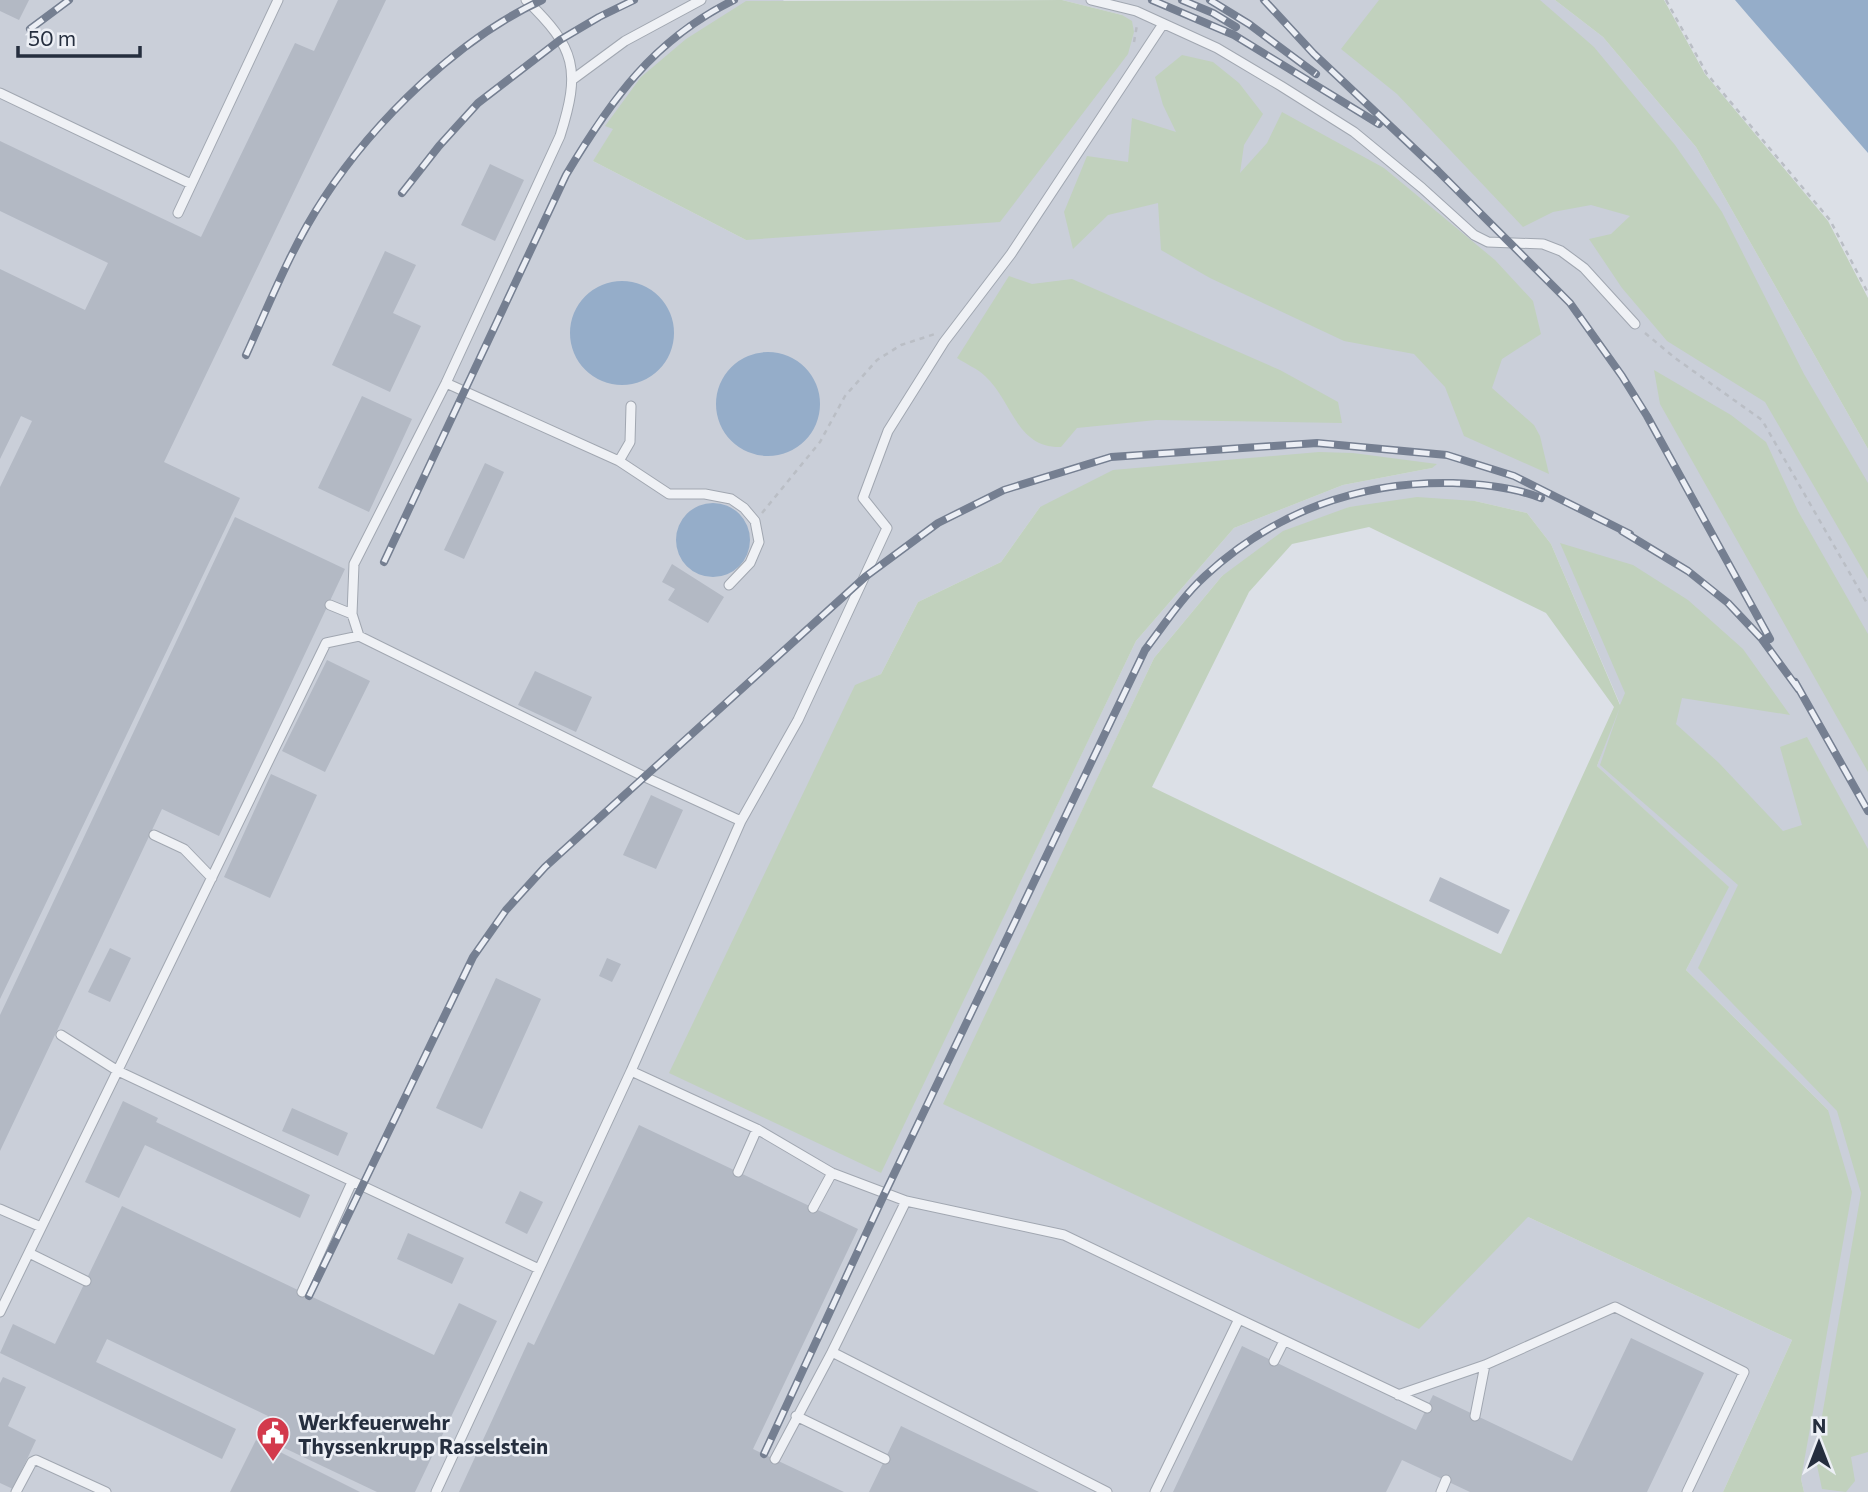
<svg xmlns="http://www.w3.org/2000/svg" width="1868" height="1492" viewBox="0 0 1868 1492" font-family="Commissioner,sans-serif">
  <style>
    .built { fill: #cacfd9; fill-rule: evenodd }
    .green { fill: #c1d1bd; fill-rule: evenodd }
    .water { fill: #95adc9 }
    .building { fill: #b3b9c4 }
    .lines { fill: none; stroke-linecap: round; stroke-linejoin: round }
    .service-casing { stroke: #a1a7b1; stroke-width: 11 }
    .path { stroke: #babec5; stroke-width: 2.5; stroke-dasharray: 5 5; stroke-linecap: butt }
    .service { stroke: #eff1f5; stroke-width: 9 }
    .rail-casing { stroke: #757f91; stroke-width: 8 }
    .rail { stroke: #eceff5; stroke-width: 5; stroke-dasharray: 16; stroke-linecap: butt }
    .labels { text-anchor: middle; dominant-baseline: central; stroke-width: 5; stroke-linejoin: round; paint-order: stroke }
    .poi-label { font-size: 21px; font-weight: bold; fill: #252e3e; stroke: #eceff5; text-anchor: start }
  </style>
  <rect width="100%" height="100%" fill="#dce0e7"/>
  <path class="built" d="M0 0H784L593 161 746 240 1122 15 1062 0H1555L1603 37 1696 147 1868 449V1492H1804L1801 1479 1828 1110 1686 970 1728 887 1597 766 1620 704 1551 544 1527 513 1475 501 1349 507 1222 576 1154 658 944 1104 1528 1217 1792 1340 1723 1492H0ZM1432 468 1343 485 1234 528 1136 641 880 1173 855 686 881 674 918 602 1001 562 1040 507Z"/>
  <path class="green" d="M1062 0 1122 15 1132 21 1134 32 1128 54 1000 222 746 240 593 161 613 129 605 126 641 77 686 39 746 1Z
    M1379 0H1540L1594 47 1675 145 1722 212 1804 374 1868 483V579L1765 402 1667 341 1622 288 1589 239 1611 234 1630 216 1591 205 1553 212 1523 227 1397 94 1341 49Z
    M1555 0H1664L1705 74 1828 221 1868 298V449L1696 147 1603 37Z
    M1182 55 1213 62 1239 83 1263 114 1244 145 1240 173 1267 143 1282 112 1384 168 1495 260 1533 301 1541 334 1502 359 1492 388 1534 425 1540 436 1549 474 1464 436 1445 387 1414 354 1344 341 1210 278 1161 250 1158 203 1108 215 1073 249 1064 212 1087 156 1128 162 1132 118 1176 132 1163 105 1155 77Z
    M1009 276 1032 284 1072 279 1280 370 1338 402 1342 423 1156 420 1077 428 1061 447C1016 448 1013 402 985 376 978 369 966 364 957 358Z
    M1654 370 1731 415 1766 442 1798 511 1868 634V772L1660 404Z
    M1319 452 1353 453 1437 464 1432 468 1343 485 1234 528 1136 641 881 1173 669 1073 855 685 881 674 918 602 1001 562 1040 507 1113 470Z
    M1417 497 1475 501 1527 513 1551 544 1620 705 1625 693 1560 543 1633 565 1688 600 1743 649 1790 715 1682 698 1676 724 1719 763 1783 831 1802 825 1780 747 1807 737 1868 849V1452L1851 1457 1855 1481 1846 1492 1822 1489 1815 1456 1861 1193 1837 1111 1698 968 1738 885 1600 765 1620 707 1597 766 1729 887 1686 970 1828 1110 1852 1192 1801 1479 1804 1492H1723L1792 1340 1528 1217 1419 1329 943 1104 1154 658 1222 576 1283 531 1349 507ZM1369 527 1546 613 1614 707 1501 954 1152 787 1249 592 1292 544Z"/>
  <path class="water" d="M1735 0H1868V153L1747 14Z
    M570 333a52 52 0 1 1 104 0a52 52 0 1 1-104 0Z
    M716 404a52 52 0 1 1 104 0a52 52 0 1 1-104 0Z
    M676 540a37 37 0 1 1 74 0a37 37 0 1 1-74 0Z"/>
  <path class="building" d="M0 0H29L19 20 0 11Z
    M338 0H386L164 462 240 498 0 999V487L32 421 21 416 0 459V269L85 310 108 263 0 211V141L201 237 295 43 314 51Z
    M490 164 524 180 495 241 461 225Z
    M385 251 416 265 393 313 421 326 390 392 332 365Z
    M362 396 412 419 369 512 318 488Z
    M485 463 504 472 464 559 444 550Z
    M235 517 345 569 219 836 162 809 0 1151V1015Z
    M672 564 724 597 708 623 668 600 675 589 662 582Z
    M327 660 370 681 325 772 282 751Z
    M535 671 592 697 576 732 518 705Z
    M271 774 317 795 270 898 224 877Z
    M651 795 683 810 656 869 623 855Z
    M1440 877 1510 910 1498 934 1429 901Z
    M110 948 131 958 110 1002 88 992Z
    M607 958 621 964 612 982 599 976Z
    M496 978 541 999 482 1129 436 1108Z
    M123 1101 158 1118 156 1122 310 1195 300 1218 145 1145 119 1198 85 1182Z
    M292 1108 348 1133 338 1156 282 1131Z
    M639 1125 858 1229 753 1449 844 1492H459L528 1342 534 1345Z
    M520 1191 543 1202 527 1234 505 1223Z
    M122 1206 434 1355 459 1303 497 1321 415 1492H377L259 1436 268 1416 107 1339 96 1362 236 1429 222 1459 0 1353 13 1324 55 1344Z
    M408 1233 464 1258 452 1284 397 1259Z
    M1631 1338 1704 1373 1647 1492H1470L1402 1460 1386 1492H1173L1242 1346 1416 1430 1433 1395 1572 1461Z
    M3 1377 26 1387 8 1426 36 1440 13 1489 0 1483V1383Z
    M901 1426 1039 1492H869Z
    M256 1440 360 1492H230Z"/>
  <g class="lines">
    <defs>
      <path id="service" d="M1091 0 1136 11 1217 48 1281 86 1354 132 1422 188 1474 235 1488 242 1543 244 1561 251 1584 268 1635 324
        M572 80 625 41 701 0
        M0 93 191 184
        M178 213 278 0
        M446 383 619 461 669 494H705L731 499 744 508 755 521 759 542 750 563 729 585
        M619 461 630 442 631 406
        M330 605 352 614
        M359 636 352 614 354 564 446 383 560 136C581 70 576 48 526 0
        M741 821 798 720 887 528 863 498 888 431 944 342 1011 254 1163 24
        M154 835 184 849 212 878
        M61 1035 118 1071 539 1269
        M738 1172 757 1129
        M906 1201 1064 1235 1239 1319
        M813 1208 832 1173
        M0 1209 41 1227
        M29 1253 86 1281
        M302 1292 352 1182
        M0 1312 326 643 359 636 645 777 741 821 631 1071
        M1274 1361 1284 1341
        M1398 1395 1485 1365 1615 1307 1744 1372 1687 1492
        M796 1416 885 1459
        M1475 1416 1485 1365
        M775 1459 832 1352 1107 1492
        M16 1492 32 1462 36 1460 106 1492
        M436 1492 631 1071 757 1129 832 1173 906 1201 832 1352
        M1155 1492 1239 1319 1427 1408
        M1441 1492 1446 1480"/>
    </defs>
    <use href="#service" class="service-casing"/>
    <path class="path" d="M1666 0 1707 74 1830 220 1868 293
      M1134 42 1137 25
      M1645 333 1675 358 1762 420 1868 605
      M762 513 820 442 845 396 877 360 901 345 935 334"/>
    <use href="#service" class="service"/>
    <defs>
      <path id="rail" d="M1152 0 1234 35 1379 124
        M1182 0 1213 13 1236 27
        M1210 0 1249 24 1316 74
        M1264 0 1314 54 1438 171 1570 303 1622 376 1647 416 1770 639
        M30 29 69 0
        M402 193 439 146 478 103 560 40 599 17 634 0
        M246 355C270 302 292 246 324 198 375 120 458 39 542 0
        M1622 531 1688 571 1728 603 1761 638 1799 690
        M384 562 566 175C611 100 653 40 734 0
        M1795 682 1868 811
        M309 1296 473 957 506 910 545 867 865 577 938 523 1004 490 1111 457 1317 443 1447 455 1514 476 1630 534
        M764 1454 884 1195 1145 650C1164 625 1182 597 1205 576 1274 512 1359 481 1453 483 1483 484 1513 487 1541 498"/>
    </defs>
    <use href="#rail" class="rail-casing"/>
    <use href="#rail" class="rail"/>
  </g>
  <defs>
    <symbol id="civic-pin" viewBox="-11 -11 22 30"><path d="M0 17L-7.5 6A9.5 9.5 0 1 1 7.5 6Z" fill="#d33a4c" stroke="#eceff5"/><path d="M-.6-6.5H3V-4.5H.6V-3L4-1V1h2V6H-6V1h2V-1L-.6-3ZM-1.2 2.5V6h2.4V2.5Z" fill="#fff"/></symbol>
  </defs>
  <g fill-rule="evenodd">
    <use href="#civic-pin" x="254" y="1414" width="38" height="52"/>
  </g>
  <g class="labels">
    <g class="poi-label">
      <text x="298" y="1421">Werkfeuerwehr<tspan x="298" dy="24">Thyssenkrupp Rasselstein</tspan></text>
    </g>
  </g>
  <g transform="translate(1819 1443)" stroke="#eceff5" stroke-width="5" paint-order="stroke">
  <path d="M0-5L12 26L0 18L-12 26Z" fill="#252e3e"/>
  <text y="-10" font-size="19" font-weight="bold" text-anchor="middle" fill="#252e3e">N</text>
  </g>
  <path d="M18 46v10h122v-10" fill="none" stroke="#252e3e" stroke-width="3.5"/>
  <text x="28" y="46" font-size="21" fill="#252e3e" stroke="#eceff5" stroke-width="5" paint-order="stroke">50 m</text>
</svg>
